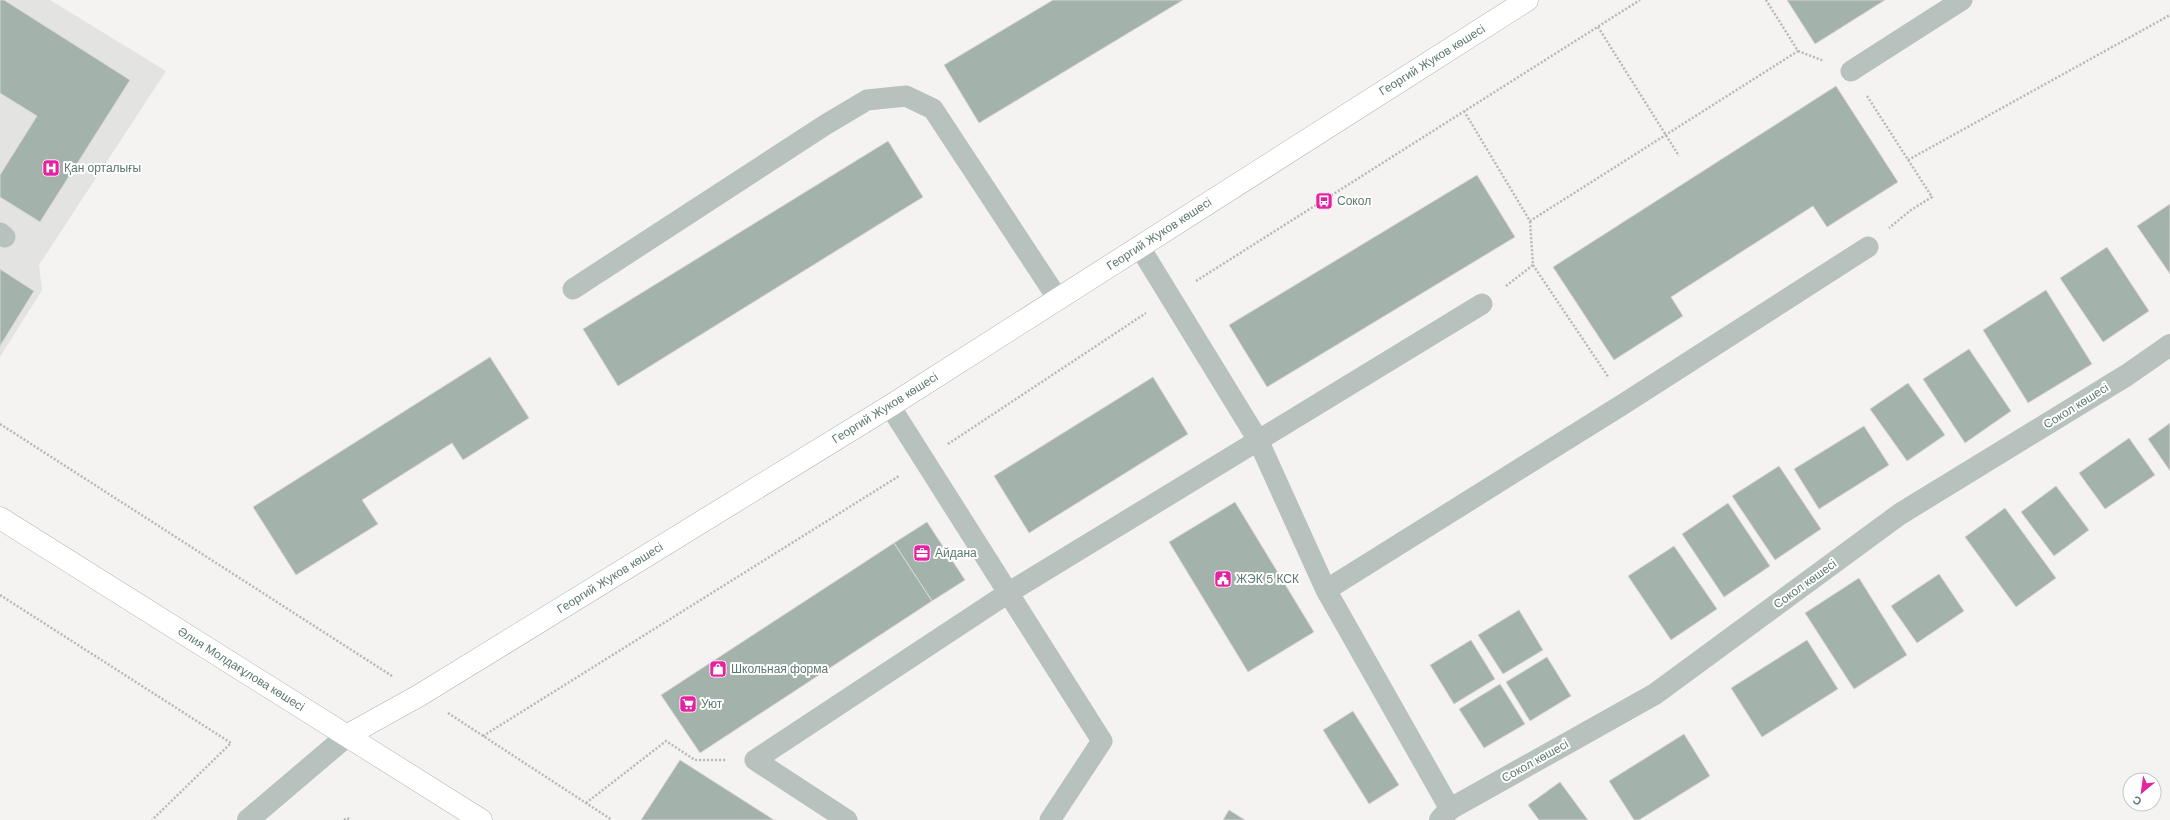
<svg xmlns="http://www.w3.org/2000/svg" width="2170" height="820" viewBox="0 0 2170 820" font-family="'DM Sans',sans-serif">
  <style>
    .built { fill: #e3e3e2 }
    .building { fill: #a3b2ab; stroke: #d7d5d4 }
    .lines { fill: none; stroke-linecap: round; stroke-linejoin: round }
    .secondary-casing { stroke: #aab6b1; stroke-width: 23 }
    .path { stroke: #b2bab7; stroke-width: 2.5; stroke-dasharray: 2 2; stroke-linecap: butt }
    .lane { stroke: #b7c1bd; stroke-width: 21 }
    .street { stroke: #b7c1bd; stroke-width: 22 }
    .secondary { stroke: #fff; stroke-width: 22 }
    .labels { text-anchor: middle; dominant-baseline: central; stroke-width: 4; stroke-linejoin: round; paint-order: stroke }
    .street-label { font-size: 12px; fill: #5c786c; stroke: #fff }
    .poi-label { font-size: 12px; fill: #5c786c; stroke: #fff; text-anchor: start }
  </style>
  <rect width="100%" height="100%" fill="#f5f2f2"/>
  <path class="built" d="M0 0H50L166 71 39 265 42 290 0 357Z"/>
  <path class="building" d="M0 0H4L130 80 40 222 0 197V175L37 116 0 93Z
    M1053 0H1183L979 123 944 65Z
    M1787 0H1885L1815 44Z
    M1836 86 1898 182 1827 227 1813 206 1671 297 1683 316 1614 360 1553 267Z
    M888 141 923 197 618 386 583 329Z
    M1477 175 1515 237 1267 387 1229 325Z
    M2170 204V274L2137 226Z
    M2107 247 2149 311 2103 342 2060 278Z
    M0 269 34 291 0 346Z
    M2046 290 2092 364 2028 403 1983 330Z
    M1969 349 2011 411 1965 443 1923 379Z
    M490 357 529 418 463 460 452 443 362 500 378 524 296 575 253 507Z
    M1153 377 1188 434 1029 533 994 476Z
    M1908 383 1945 435 1907 461 1870 409Z
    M2170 423V471L2148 439Z
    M1864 426 1889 465 1819 509 1794 469Z
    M2129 438 2155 475 2105 509 2079 473Z
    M1779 466 1821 529 1775 560 1732 496Z
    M2056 486 2089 530 2054 556 2021 512Z
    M1235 502 1314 632 1248 672 1169 542Z
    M1728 503 1770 566 1724 597 1682 534Z
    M2005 508 2056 578 2016 607 1965 537Z
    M927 522 965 580 932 601 894 543Z
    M894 543 932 601 700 753 661 695Z
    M1674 546 1717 609 1671 640 1628 576Z
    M1939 574 1964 611 1917 643 1891 606Z
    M1859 578 1907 655 1854 689 1805 613Z
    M1519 610 1543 650 1503 674 1478 635Z
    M1471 640 1495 679 1454 704 1430 665Z
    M1807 640 1838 689 1762 737 1731 688Z
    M1547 657 1571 696 1530 721 1506 682Z
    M1500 684 1525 724 1484 748 1459 709Z
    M1353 711 1399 785 1369 804 1323 730Z
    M1684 734 1710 776 1639 820H1634L1609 781Z
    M680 760 774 820H641Z
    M1560 782 1588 820H1539L1528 805Z
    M1229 810 1245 820H1223Z"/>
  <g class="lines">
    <defs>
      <path id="secondary" d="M0 518 481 820
        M348 735 420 695 890 406 1527 0"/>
    </defs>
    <use href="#secondary" class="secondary-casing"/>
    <path class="path" d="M1598 27 1679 156
      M1798 51 1824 61
      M1867 96 1932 197 1911 210 1889 228
      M1464 111 1530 221 1798 51 1766 0
      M1908 160 2170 15
      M1533 265 1609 378
      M1196 281 1640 0
      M1506 286 1533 265 1530 221
      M0 424 392 676
      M948 444 1146 313
      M0 595 231 743 152 820
      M448 713 612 820
      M483 736 899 476
      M586 803 666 741 695 760H727
      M344 820 347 818 351 820"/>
    <path class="lane" d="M1851 71 1962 0
      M0 233 5 237
      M1139 246 1258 440 1326 590 1450 809
      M573 289 825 125 867 100 906 96 933 109 1058 299
      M890 406 1102 741 1050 820
      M1326 590 1625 403 1868 247
      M847 820 755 760 1008 593 1482 304"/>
    <path class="street" d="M248 820 348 735
      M1440 820 1450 809 1655 694 1900 514 2127 375 2170 345"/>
    <use href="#secondary" class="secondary"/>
  </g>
  <defs>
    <symbol id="hospital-square" viewBox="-11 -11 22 22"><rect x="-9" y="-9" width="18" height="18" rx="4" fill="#e423a0" stroke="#fff"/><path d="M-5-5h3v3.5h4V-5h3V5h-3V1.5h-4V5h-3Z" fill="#fff"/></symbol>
    <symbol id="bus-square" viewBox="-11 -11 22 22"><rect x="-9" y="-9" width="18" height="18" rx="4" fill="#e423a0" stroke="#fff"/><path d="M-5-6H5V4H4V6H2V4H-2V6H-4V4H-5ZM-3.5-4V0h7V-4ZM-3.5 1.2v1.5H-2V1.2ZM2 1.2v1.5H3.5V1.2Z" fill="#fff"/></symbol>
    <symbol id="office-square" viewBox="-11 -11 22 22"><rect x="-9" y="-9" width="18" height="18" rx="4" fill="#e423a0" stroke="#fff"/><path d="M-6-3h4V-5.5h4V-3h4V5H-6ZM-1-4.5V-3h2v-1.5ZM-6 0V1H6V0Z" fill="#fff"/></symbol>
    <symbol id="civic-square" viewBox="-11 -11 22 22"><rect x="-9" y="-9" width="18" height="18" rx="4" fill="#e423a0" stroke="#fff"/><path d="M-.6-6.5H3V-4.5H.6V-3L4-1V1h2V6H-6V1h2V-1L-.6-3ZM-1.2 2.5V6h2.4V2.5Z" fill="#fff"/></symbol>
    <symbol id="shop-square" viewBox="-11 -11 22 22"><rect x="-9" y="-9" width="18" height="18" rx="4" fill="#e423a0" stroke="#fff"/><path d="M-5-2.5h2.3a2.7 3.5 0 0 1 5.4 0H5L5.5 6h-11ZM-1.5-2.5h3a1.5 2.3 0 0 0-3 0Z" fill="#fff"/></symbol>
    <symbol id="supermarket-square" viewBox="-11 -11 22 22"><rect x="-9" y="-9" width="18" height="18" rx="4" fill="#e423a0" stroke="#fff"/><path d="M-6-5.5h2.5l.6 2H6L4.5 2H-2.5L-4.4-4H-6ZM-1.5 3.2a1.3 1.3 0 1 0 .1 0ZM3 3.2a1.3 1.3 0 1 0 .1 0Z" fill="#fff"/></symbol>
  </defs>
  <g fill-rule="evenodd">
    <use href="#hospital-square" x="41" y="158" width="20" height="20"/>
    <use href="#bus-square" x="1314" y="191" width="20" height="20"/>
    <use href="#office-square" x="912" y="543" width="20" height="20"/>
    <use href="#civic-square" x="1213" y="569" width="20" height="20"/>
    <use href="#shop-square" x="708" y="659" width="20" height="20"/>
    <use href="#supermarket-square" x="678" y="694" width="20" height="20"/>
  </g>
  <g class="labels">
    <g class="street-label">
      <text transform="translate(1432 60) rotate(-32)">Георгий Жуков көшесі</text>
      <text transform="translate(1159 234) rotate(-33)">Георгий Жуков көшесі</text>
      <text transform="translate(2076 406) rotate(-32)">Сокол көшесі</text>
      <text transform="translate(885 408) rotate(-32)">Георгий Жуков көшесі</text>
      <text transform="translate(610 578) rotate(-32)">Георгий Жуков көшесі</text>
      <text transform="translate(1805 584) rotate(-36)">Сокол көшесі</text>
      <text transform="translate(241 669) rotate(32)">Әлия Молдағұлова көшесі</text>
      <text transform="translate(1535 761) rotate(-29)">Сокол көшесі</text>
    </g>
    <g class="poi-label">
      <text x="64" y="168">Қан орталығы</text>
      <text x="1337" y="201">Сокол</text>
      <text x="935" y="553">Айдана</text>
      <text x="1236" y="579">ЖЭК 5 КСК</text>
      <text x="731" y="669">Школьная форма</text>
      <text x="701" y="704">Уют</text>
    </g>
  </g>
  <g transform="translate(2142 792) rotate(209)"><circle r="19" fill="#ffffff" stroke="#bec9c4"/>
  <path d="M0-3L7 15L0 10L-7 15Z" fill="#e423a0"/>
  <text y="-6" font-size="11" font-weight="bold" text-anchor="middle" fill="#5c786c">С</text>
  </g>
</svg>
